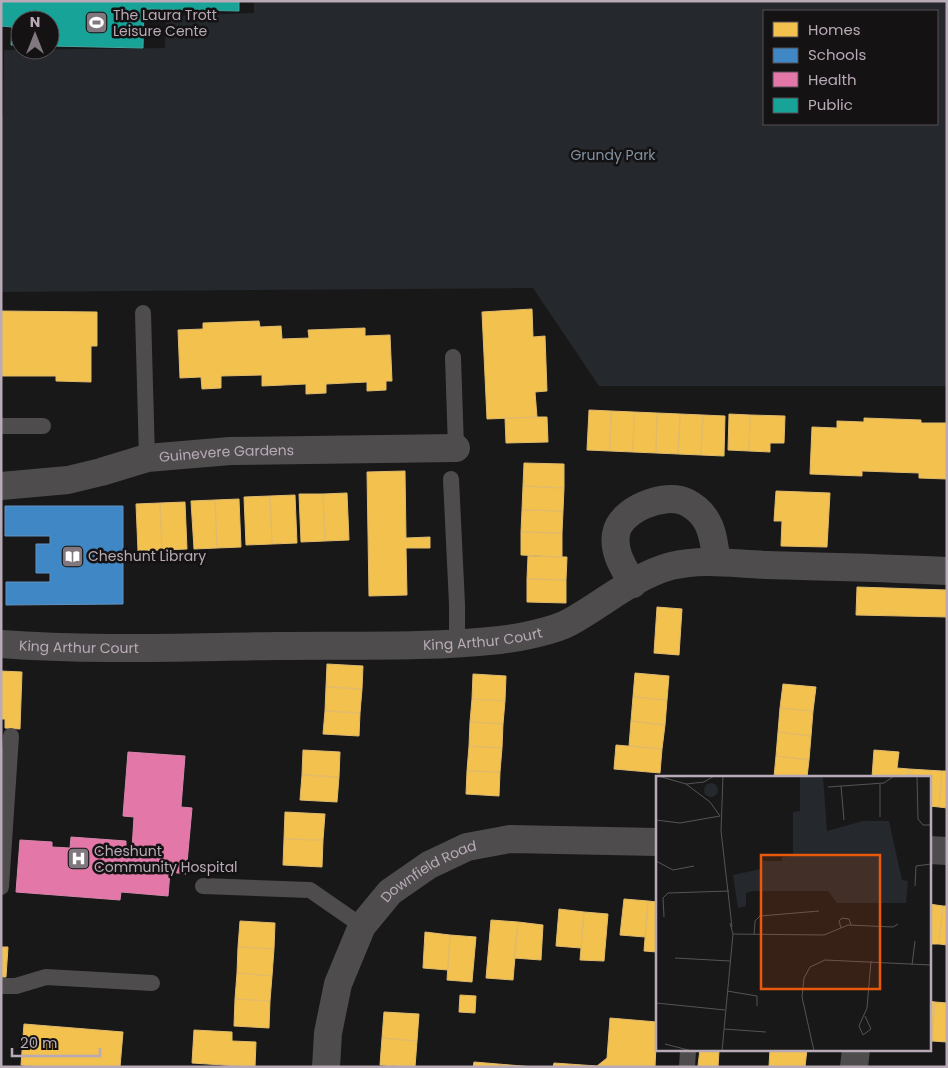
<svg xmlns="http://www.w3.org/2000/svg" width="948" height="1068" viewBox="0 0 948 1068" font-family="Poppins,sans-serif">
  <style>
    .green { fill: #25282d; fill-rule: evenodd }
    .homes { fill: #f2c14e; stroke: #e1ba6d }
    .schools { fill: #3f88c5; stroke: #6392c0 }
    .health { fill: #e377a8; stroke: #d686ac }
    .public { fill: #17a398; stroke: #47a5a1 }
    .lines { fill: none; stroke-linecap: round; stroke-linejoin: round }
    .lane { stroke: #4f4c4e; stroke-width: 16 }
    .street { stroke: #4f4c4e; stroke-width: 28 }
    .labels { text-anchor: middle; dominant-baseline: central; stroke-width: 5; stroke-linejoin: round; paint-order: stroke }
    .poi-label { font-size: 14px; fill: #b8aab6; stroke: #141213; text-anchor: start }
    .park-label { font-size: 14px; fill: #8292a1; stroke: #141213 }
    .street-label { font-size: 14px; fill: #b8aab6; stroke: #141213 }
    .inset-road { fill: none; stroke: #585257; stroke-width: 1 }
    .view { fill: #e8590c; fill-opacity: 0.15; stroke: #e8590c; stroke-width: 2.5 }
    .inset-edge { fill: none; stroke: #b8aab6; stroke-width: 2.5 }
  </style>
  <rect width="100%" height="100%" fill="#181818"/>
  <path class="green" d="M254 1H947V386H599L533 288 1 292V117H3L4 50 165 48 166 16 254 13ZM764 11H937V124H764Z"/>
  <path class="homes" d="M532 309 533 337 545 336 547 391 535 392 537 417 487 419 482 312Z
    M1 311 97 312V346H91V382L56 381V376H1Z
    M259 321 260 327 281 326 282 339 309 338 308 330 365 328V336L390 335 392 381H386V390L367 391V382L326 384V393L306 394V384L262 386V375L221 376V388L202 389 201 377 180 378 178 330 203 329V323Z
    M589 410 611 411 610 451 587 450Z
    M611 411 634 412 633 452 610 451Z
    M634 412 657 413 656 453 633 452Z
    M657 413 680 414 678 454 656 453Z
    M680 414 703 415 701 455 678 454Z
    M729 414 750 415 749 451 728 450Z
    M703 415 725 416 724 456 701 455Z
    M750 415 785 416 784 443H770V452L749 451Z
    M537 417H547L548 442 506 443 505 418Z
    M864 418 921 420V423H947V479L919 478V473L862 471V476L810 474 812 427 837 428V421L864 422Z
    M524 463 564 464V488L523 486Z
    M405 471 406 538 430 537V548H406L407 595 369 596 367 472Z
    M523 486 564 488 563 511 522 510Z
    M776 491 830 493 827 547 781 546 782 521H774Z
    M347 493 349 540 325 541 323 494Z
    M299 494H323L325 541 301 542Z
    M295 495 297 543 272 544 270 496Z
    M270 496 272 544 246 545 244 497Z
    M239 499 241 547 217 548 215 500Z
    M215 500 217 548 194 549 191 501Z
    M185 502 187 549 162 550 160 503Z
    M160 503 162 550 138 551 136 504Z
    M522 510 563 511 562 533 521 532Z
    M521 532 562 533V557L521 555Z
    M528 556 567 557 566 580 527 579Z
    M527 579 566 580V603L527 602Z
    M857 587 947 590V617L856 615Z
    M657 607 682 609 679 655 654 653Z
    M327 664 363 666 362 689 326 687Z
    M1 671 22 672 20 729 5 728V719H1Z
    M635 673 669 676 667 700 633 697Z
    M473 674 506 676 505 701 472 699Z
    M783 684 816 687 813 711 780 708Z
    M326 687 362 689 360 713 325 711Z
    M633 697 667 700 665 725 631 721Z
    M472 699 505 701 503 724 470 722Z
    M780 708 813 711 811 736 778 732Z
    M325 711 360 713 359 736 323 734Z
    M631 721 665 725 662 749 629 746Z
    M470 722 503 724 502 748 469 746Z
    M778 732 811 736 809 760 776 756Z
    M616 745 662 749 660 773 614 769Z
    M469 746 502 748 500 772 467 771Z
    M303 750 340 752 339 777 302 775Z
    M874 750 899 752 897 768 909 769 908 777H872Z
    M776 756 809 760 807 777H774Z
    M909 769 942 771 939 807 929 806V777H908Z
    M467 771 500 772 499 796 466 794Z
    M942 771H947V808L939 807Z
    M302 775 339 777 337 802 300 800Z
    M285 812 325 814 323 840 284 839Z
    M284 839 323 840 322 867 283 865Z
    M624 899 648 901 645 937 620 935Z
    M648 901 657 902V952L644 951Z
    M929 904 943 906 939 944H929Z
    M943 906H947V945L939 944Z
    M559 909 584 912 581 948 556 946Z
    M584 912 608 914 604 961 580 960Z
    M491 920 518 922 513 980 486 978Z
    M240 921 275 923 274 949 238 947Z
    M518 922 543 925 541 960 514 958Z
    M425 932 450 935 448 970 423 968Z
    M450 935 476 937 472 982 447 980Z
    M1 947H8L6 977H1Z
    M238 947 274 949 272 976 237 973Z
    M237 973 272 976 270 1001 235 999Z
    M460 995 476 996 475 1013 459 1012Z
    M235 999 270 1001 269 1028 234 1026Z
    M929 1001 935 1002 932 1041H929Z
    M935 1002 947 1003V1042L932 1041Z
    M384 1012 419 1014 417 1041 382 1038Z
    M610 1018 657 1022 655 1067H553L554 1063 597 1066 607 1058Z
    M24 1024 123 1032 120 1067H43L21 1065Z
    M194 1030 232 1032V1041L256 1042 255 1067 192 1063Z
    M382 1038 417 1041 415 1067 380 1065Z
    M700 1049 719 1051 718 1067 698 1066Z
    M770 1049H807L805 1067 769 1066Z
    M474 1062 534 1067H473Z"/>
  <path class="schools" d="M5 506H123V604L6 605V582H50V573H36V544H50V536H5Z"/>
  <path class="health" d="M128 752 185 756 181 807 192 808 186 874 170 872 168 896 121 892 120 900 16 892 20 840 52 842V847L70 848 71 837 126 841V849H132L134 817 123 816Z"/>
  <path class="public" d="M1 1H239V11L144 9 143 48 50 46V20H20V45H11L12 27 1 26Z"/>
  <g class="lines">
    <path class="lane" d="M143 313 147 458
      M453 357 456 448
      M1 426H43
      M451 479 457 604V642
      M203 886 310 890 362 926
      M1 887 11 736
      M1 986H16L46 977 152 983
      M687 1067 688 1051"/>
    <g class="street">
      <path id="s1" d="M1 486 68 480 101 472 147 458 230 451 456 448"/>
      <path d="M633 584C624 568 613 553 616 534 620 509 665 492 686 502 694 506 702 513 706 520 714 532 714 548 717 561"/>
      <path id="s2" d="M1 644C93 651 185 647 277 646 351 645 426 648 500 640 518 638 554 631 570 622 603 604 634 576 671 566 704 558 735 564 768 565 827 567 887 568 947 571"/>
      <path d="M929 850 947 851"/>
      <path id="s3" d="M326 1067 328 1033 338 984 362 926 390 892 429 865 467 847 510 839 657 842"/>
      <path d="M854 1067 856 1049"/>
    </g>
  </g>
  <defs>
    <symbol id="stadium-square" viewBox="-11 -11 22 22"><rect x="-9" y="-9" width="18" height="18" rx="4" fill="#80777f" stroke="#141213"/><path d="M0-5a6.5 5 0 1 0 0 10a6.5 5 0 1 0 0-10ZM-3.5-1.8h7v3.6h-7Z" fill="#fff"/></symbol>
    <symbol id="library-square" viewBox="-11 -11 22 22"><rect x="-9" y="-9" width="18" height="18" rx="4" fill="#80777f" stroke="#141213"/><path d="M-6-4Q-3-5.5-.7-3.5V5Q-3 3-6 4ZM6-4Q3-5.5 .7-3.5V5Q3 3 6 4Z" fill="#fff"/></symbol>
    <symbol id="hospital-square" viewBox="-11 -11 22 22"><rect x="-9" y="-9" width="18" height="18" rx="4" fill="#80777f" stroke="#141213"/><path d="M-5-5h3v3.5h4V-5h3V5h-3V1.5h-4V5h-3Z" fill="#fff"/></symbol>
  </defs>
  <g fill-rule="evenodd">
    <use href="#stadium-square" x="84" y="10" width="25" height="25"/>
    <use href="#library-square" x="60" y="544" width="25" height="25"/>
    <use href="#hospital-square" x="66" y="846" width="25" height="25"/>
  </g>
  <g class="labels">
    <g class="poi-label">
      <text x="113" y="15">The Laura Trott<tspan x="113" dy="16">Leisure Cente</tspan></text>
      <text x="88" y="556">Cheshunt Library</text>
      <text x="94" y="851">Cheshunt<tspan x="94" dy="16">Community Hospital</tspan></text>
    </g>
    <g class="park-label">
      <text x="613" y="155">Grundy Park</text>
    </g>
    <g class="street-label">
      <text stroke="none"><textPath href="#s1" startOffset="229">Guinevere Gardens</textPath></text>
      <text stroke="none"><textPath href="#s2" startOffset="482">King Arthur Court</textPath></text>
      <text stroke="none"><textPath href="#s2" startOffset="78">King Arthur Court</textPath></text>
      <text stroke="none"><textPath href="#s3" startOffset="235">Downfield Road</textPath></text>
    </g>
  </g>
  <g transform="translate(656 776)">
    <rect width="275" height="275" fill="#181818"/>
    <path d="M144 0H167L171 55 207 45H233L246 104 252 105 250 127H181L172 115H96L90 117V130L82 132 77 99 105 93 106 85H126V81L137 80V36L144 35ZM48 14a7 7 0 1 1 14 0a7 7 0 1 1-14 0Z" fill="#25282d"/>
    <path class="inset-road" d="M2 0 30 8 54 26 64 40M67 0 65 55 76 151M261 0 262 43 267 49H275M30 8 48 6 58 0M224 8V41M185 10 188 44M172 11 228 7 238 0M0 44 24 47 64 40M0 85 17 94 38 90M259 110 260 90 275 88M8 141 7 122 12 117 73 115M185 152 183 145 186 142 193 143 195 149M77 158 168 159 192 149 237 151 242 148M98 159 99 145 104 140 163 135M19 182 74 185M256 189 259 165M71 215 101 220V230M0 227 69 234M209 240 215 253 207 259 203 250 211 232 215 185M68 253 110 256M9 268 36 275M66 275 77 158 74 147M158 275 146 221 148 202 154 191 169 184 275 189"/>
    <path class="view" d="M105 79H224V213H105Z"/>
    <rect width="275" height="275" class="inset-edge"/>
  </g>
  <rect width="948" height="1068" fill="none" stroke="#b8aab6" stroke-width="5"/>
  <rect x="763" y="10" width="175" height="115" fill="#141213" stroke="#564f54"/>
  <rect x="773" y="22" width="25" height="15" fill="#f2c14e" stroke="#564f54"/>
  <text x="808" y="35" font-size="15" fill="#b8aab6">Homes</text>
  <rect x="773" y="48" width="25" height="15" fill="#3f88c5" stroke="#564f54"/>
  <text x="808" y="60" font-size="15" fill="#b8aab6">Schools</text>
  <rect x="773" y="72" width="25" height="15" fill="#e377a8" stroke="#564f54"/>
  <text x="808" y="85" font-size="15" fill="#b8aab6">Health</text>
  <rect x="773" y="98" width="25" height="15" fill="#17a398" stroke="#564f54"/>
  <text x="808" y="110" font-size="15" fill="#b8aab6">Public</text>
  <g transform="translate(35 35)"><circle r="24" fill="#141213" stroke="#564f54"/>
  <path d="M0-4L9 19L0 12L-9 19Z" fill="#80777f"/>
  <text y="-8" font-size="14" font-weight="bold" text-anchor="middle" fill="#b8aab6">N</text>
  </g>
  <path d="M12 1048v8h88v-8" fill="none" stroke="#b8aab6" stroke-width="2.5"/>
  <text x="20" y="1048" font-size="15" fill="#b8aab6" stroke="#141213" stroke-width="4" paint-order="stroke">20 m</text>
</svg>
